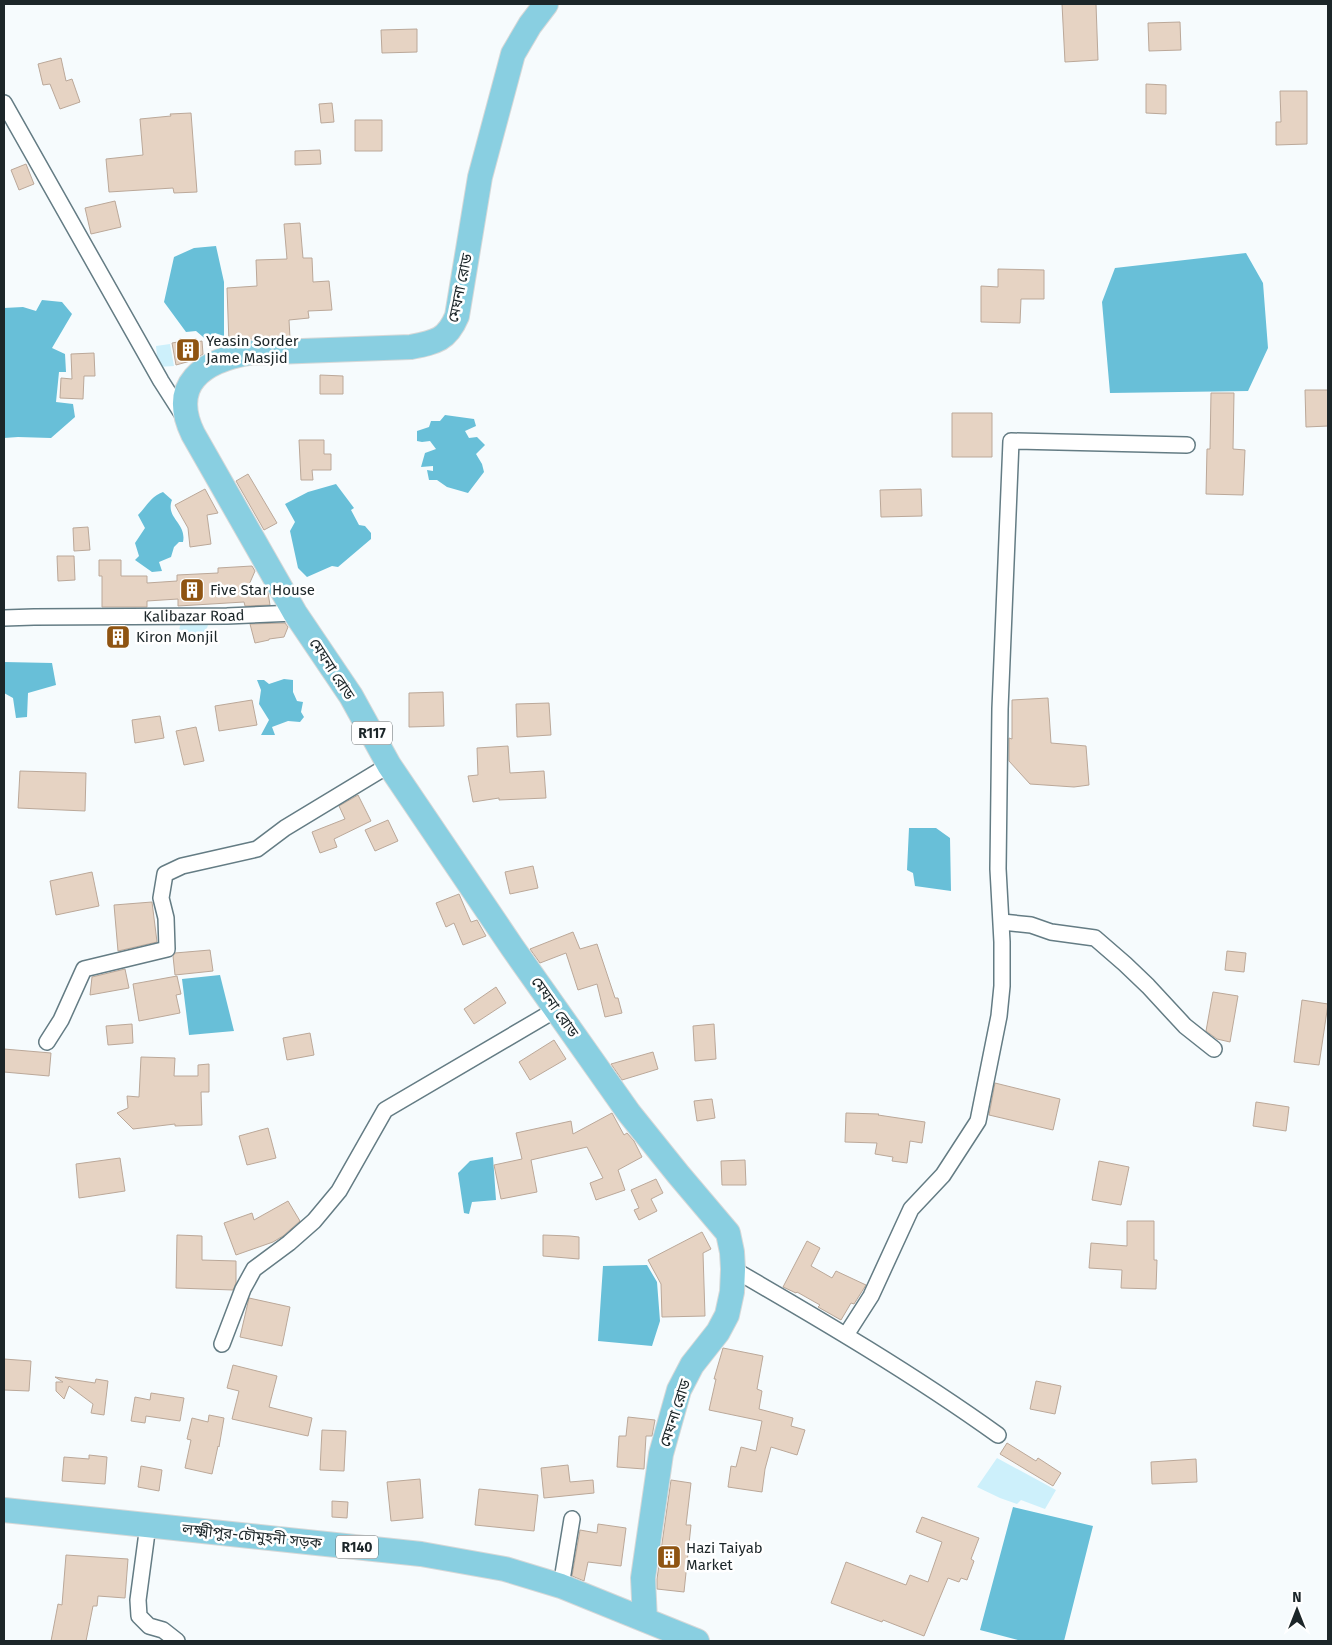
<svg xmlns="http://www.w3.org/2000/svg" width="1332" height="1645" viewBox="0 0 1332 1645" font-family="'Fira Sans','Noto Sans Bengali',sans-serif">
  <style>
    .green { fill: #cdf0fb }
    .water { fill: #68bfd8 }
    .building { fill: #e6d3c3; stroke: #bba899 }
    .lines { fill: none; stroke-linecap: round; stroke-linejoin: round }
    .street-casing { stroke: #647c84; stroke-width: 18 }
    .primary-casing { stroke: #d6d8d8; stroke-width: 26 }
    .street { stroke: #fff; stroke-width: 15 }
    .primary { stroke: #89cfe1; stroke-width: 24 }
    .labels { text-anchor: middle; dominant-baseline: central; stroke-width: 5; stroke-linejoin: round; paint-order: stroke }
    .shield { fill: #fff; stroke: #606769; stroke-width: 1 }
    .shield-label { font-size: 14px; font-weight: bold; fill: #1c2629 }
    .street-label { font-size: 15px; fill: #1c2629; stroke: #fff }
    .poi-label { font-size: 15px; fill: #1c2629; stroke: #fff; text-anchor: start }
  </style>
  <rect width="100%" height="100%" fill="#f6fbfd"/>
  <path class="green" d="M170 344 174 366 158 367 156 346Z
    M181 622H209L205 634 197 636 178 634Z
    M997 1458 1056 1490 1045 1509 1021 1500 1017 1504 1000 1498 977 1487Z"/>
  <path class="water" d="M216 246 224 282V336L215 333 208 341 196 331 186 332 164 302 174 257 194 248Z
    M1246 253 1263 283 1268 348 1248 391 1110 393 1102 302 1115 268Z
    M42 300 62 302 72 314 52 348 65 354 66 372H59L56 402 73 404 75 417 51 438 18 437 4 438V308L23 307 36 311Z
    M445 415 474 419 476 426 465 431 469 438 477 437 485 445 476 454 482 464 484 472 468 493 447 487 437 480H429L427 470 433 471V466L421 467 425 453 436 449 430 441 422 442 417 441V431L429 427 431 421H440Z
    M336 484 354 508 351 510 359 525 365 526 371 533V539L338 567 332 566 307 577 298 568 290 531 295 522 285 504 308 492Z
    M163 492 172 500C165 518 187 523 183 542H179L174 547 171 557 159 562 162 571 152 572 135 560 139 556 135 543 145 528 138 515C147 506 151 496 163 492Z
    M4 662 52 663 56 685 28 693 27 717 16 718 13 698 4 693Z
    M284 679 293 680V692L297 701 303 702 301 712 304 717 300 722 288 721 272 727 275 735H261L269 720 259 704 261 690 257 680H264L269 684Z
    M909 828H936L950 838 951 891 915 886 913 873 907 870Z
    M220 975 234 1031 189 1035 182 979Z
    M493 1157 496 1200 472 1202 469 1214 464 1213 458 1173 470 1161Z
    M647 1265 657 1282 660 1321 652 1346 598 1341 603 1266Z
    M1013 1507 1093 1526 1064 1641H1022L980 1630Z"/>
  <path class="building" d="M1062 4H1096L1098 60 1065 62Z
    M1180 22 1181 50 1149 51 1148 23Z
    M417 29V52L382 53 381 30Z
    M61 58 66 81 72 79 80 102 60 109 50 84 43 85 38 64Z
    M1146 84 1166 85V114L1146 113Z
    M1280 91H1307V144L1276 145V122H1281Z
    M332 103 334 122 321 123 319 104Z
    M191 113 197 192 174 193 173 188 109 192 106 159 143 155 140 119 171 116 170 114Z
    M355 120H382V151H355Z
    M320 150 321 164 295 165V151Z
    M26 164 34 184 19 190 11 170Z
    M115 201 121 227 91 234 85 208Z
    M300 223 303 258H312L313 282 329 281 332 310 308 311 309 318 289 320 290 338 248 339 229 343 227 288 257 286 256 260 287 259 284 224Z
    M998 269 1044 270V299H1021L1020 323 981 322V286L998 287Z
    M189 340 190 343 202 341 203 354 194 360 176 365 172 343Z
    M94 353 95 376H84L83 399 60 398 61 378 72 379 71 354Z
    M320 375 343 376V394H320Z
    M1305 390H1328V426L1306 427Z
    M1211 393H1234L1233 449 1245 450 1243 495 1206 494 1207 449H1210Z
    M952 413H992V457H952Z
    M299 440H324V454H331V470H312L313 480H301Z
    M248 474 277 523 264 530 236 481Z
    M205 489 218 513 207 515 211 544 190 547 188 528 175 505Z
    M921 489 922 516 881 517 880 490Z
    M88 527 90 550 74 551 73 528Z
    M57 556H74L75 580 58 581Z
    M99 560H121V576H147V583L177 581V575L218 573V568L252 566 255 571 248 587H264L268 593 270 605 245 606 244 602 178 606V599L147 601V607H102V576H99Z
    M285 623 288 627 284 637 269 639V640L255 643 250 624Z
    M109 626H126L127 646 109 645Z
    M443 692 444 726 409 727V693Z
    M1048 698 1051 743 1086 746 1089 785 1074 787 1030 784 1009 761V738L1012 739V700Z
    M252 700 257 725 219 731 215 706Z
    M549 703 551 735 517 737 516 704Z
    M160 716 164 738 135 743 132 720Z
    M196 727 204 761 184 765 176 731Z
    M508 746 510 773 544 771 546 798 499 800V798L473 802 468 776 478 775 477 748Z
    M20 771 86 773 85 811 18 808Z
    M358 795 371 821 334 839 337 847 320 853 312 832 345 819 339 806Z
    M388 820 398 841 375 851 365 830Z
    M533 866 538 888 510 894 505 872Z
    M92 872 99 906 56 915 50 881Z
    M459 894 471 922 477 920 486 936 463 945 454 923 446 927 436 903Z
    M152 902 157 942 118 951 114 905Z
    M573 932 580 949 597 944 615 998H618L622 1013 605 1017 597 984 578 990 566 953 540 963 530 949Z
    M210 950 213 971 175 975 173 956 175 953Z
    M1227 951 1246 953 1244 972 1225 970Z
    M125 969 129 988 90 995 92 977Z
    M177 976 181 994 176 995 180 1013 139 1021 133 984Z
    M496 987 506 1003 474 1024 464 1009Z
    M1213 992 1238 996 1230 1042 1217 1039 1206 1031Z
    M1302 1000 1328 1004 1319 1065 1294 1062Z
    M132 1024 133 1043 108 1045 106 1026Z
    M714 1024 716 1059 695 1061 693 1026Z
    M310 1033 314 1055 287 1060 283 1038Z
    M554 1040 566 1059 530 1080 519 1062Z
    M4 1049 51 1053 49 1076 4 1072Z
    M653 1052 658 1069 622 1080 611 1064Z
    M141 1057 175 1058 174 1076H198V1065L209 1064V1092H201L202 1125 175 1126V1124L133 1129 117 1113 128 1108 127 1096 139 1097Z
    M995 1083 1060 1099 1053 1130 989 1115Z
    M712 1099 715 1118 697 1121 694 1101Z
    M1256 1102 1289 1107 1286 1131 1253 1126Z
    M612 1113 624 1135 627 1133 634 1141 642 1157 618 1170 625 1190 596 1200 590 1183 603 1178 587 1147 531 1160 537 1192 501 1199 494 1165 522 1159 516 1133 571 1121 573 1134Z
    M846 1113 879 1114 878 1115 925 1122 922 1143 910 1141 907 1163 892 1161 893 1157 875 1154 877 1143 845 1142Z
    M268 1128 276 1158 247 1165 239 1136Z
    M120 1158 125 1191 79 1198 76 1164Z
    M745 1160 746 1185H722L721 1161Z
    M1099 1161 1129 1167 1121 1205 1092 1200Z
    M656 1179 663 1193 651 1199 657 1211 639 1220 634 1210 639 1208 631 1190Z
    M288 1201 300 1221 283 1236 273 1242 236 1255 224 1223 252 1213 254 1220Z
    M1127 1221H1154V1260H1157L1156 1289 1121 1288 1122 1270 1089 1268 1091 1243 1127 1246Z
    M702 1232 711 1249 703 1253 705 1316 662 1317 661 1284 648 1260Z
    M177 1235 202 1236V1260L236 1261V1283L233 1290 176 1288Z
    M543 1235 570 1236 579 1237V1259L543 1256Z
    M807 1241 820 1248 811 1266 832 1278 836 1271 866 1285 854 1304 851 1303 841 1320 818 1307 820 1305 797 1292 796 1293 783 1287Z
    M249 1298 290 1307 282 1346 240 1337Z
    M723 1348 763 1356 757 1389 762 1391 759 1409 793 1418 791 1426 805 1430 797 1455 771 1447 765 1469 762 1492 728 1487 731 1466 736 1467 741 1447 756 1451 762 1421 709 1410 716 1379H714Z
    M4 1359 31 1361 29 1391 4 1390Z
    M233 1365 277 1376 269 1407 312 1418 308 1436 232 1419 239 1391 227 1388Z
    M55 1377 95 1383 96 1379 108 1381 104 1415 91 1413 93 1404 69 1386 64 1399 56 1391V1382H63Z
    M1036 1381 1061 1386 1055 1414 1030 1409Z
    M151 1393 184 1398 180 1421 146 1416 145 1423 131 1421 135 1397 150 1400Z
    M209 1415 224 1418 219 1447 218 1446 212 1474 185 1468 191 1440 187 1439 192 1418 208 1422Z
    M628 1417 655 1420 652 1436H646L644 1469 617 1467 619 1436H626Z
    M322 1430 346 1431 344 1471 320 1470Z
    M1007 1443 1036 1461 1038 1458 1061 1473 1053 1486 1000 1454Z
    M89 1455 107 1457 105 1484 62 1481 64 1457 89 1459Z
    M1196 1459 1197 1482 1152 1484 1151 1462Z
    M568 1465 570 1482 593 1480 594 1493 544 1498 541 1468Z
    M141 1466 162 1470 159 1491 138 1487Z
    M420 1479 423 1518 391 1521 387 1482Z
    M671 1480 691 1483 686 1525H691L684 1592 657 1589V1579Z
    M479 1489 538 1495 534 1531 475 1525Z
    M332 1501 348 1502 347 1518 332 1517Z
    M922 1517 979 1538 971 1559 974 1561 967 1580 961 1578 959 1582 948 1578 924 1636 883 1620 882 1622 831 1603 846 1562 906 1585 910 1575 928 1582 942 1542 916 1532Z
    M598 1524 626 1528 621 1566 588 1562 584 1581 572 1576 580 1530 597 1533Z
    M66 1555 128 1559 125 1598 98 1596 97 1606H93L86 1641H51L58 1604 62 1605Z"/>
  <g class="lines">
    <defs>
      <g id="street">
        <path d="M4 103 161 381 184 417"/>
        <path id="s1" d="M4 618 34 617 227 616 295 613"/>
        <path d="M1002 922 1031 925 1051 932 1095 938 1125 964 1148 986 1185 1026 1214 1049"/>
        <path d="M47 1042 61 1020 84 969 167 949 166 918 161 898 165 874 182 866 257 849 285 828 389 765"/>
        <path d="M733 1269C823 1321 913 1374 998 1435"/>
        <path d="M846 1335 871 1296 911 1209 943 1175 978 1121 999 1016 1002 986V942L998 869 1000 709 1011 441 1187 445"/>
        <path d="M222 1344 243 1289 254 1269 289 1243 314 1221 339 1191 385 1110 557 1009"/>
        <path d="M148 1525 138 1600 139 1616 149 1626 163 1630 177 1641"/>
        <path d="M561 1586 572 1519"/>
      </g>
      <path id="primary" d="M546 4 530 25 513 54 480 177 457 316C447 340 436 342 411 347L249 353C203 361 169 384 193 434L295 613 351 696 389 765 512 947 629 1113 678 1174 728 1233 732 1252 733 1269 732 1292 727 1315 718 1332 692 1365 679 1390 661 1454 643 1578 645 1620
        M4 1510 421 1554 505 1569 561 1586 697 1641"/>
    </defs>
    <use href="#street" class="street-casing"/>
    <use href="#primary" class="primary-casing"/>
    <use href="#street" class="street"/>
    <use href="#primary" class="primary"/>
  </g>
  <defs>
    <symbol id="building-square" viewBox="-11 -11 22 22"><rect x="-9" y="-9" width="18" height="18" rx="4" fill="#8f5412" stroke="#fff"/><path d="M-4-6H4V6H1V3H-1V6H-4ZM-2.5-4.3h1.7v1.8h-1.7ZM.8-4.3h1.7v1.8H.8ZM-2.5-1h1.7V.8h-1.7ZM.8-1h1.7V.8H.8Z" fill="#fff"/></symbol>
  </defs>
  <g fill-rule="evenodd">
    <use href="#building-square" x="174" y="336" width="28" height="28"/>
    <use href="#building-square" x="178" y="576" width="28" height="28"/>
    <use href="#building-square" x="104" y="623" width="28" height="28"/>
    <use href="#building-square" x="655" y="1543" width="28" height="28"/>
  </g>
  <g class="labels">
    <g class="shield">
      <rect x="352" y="721.5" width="40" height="23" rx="4"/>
      <rect x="336" y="1535.5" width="42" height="23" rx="4"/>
    </g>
    <g class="shield-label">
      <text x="372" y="733">R117</text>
      <text x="357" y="1547">R140</text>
    </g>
    <g class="street-label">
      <text transform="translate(460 288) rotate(-78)">মেঘনা রোড</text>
      <text stroke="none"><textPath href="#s1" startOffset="190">Kalibazar Road</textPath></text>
      <text transform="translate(332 669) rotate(57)">মেঘনা রোড</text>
      <text transform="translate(555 1007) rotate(55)">মেঘনা রোড</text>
      <text transform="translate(675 1413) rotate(-72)">মেঘনা রোড</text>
      <text transform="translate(252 1536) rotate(6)">লক্ষ্মীপুর-চৌমুহনী সড়ক</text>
    </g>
    <g class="poi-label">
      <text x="206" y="341">Yeasin Sorder<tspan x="206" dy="17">Jame Masjid</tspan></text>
      <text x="210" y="590">Five Star House</text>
      <text x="136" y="637">Kiron Monjil</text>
      <text x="686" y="1548">Hazi Taiyab<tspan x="686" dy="17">Market</tspan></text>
    </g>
  </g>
  <rect width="1332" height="1645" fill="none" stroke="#1c2629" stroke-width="10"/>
  <g transform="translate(1297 1610)" stroke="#ffffff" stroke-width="4" paint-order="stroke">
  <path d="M0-4L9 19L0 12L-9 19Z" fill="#1c2629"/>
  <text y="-8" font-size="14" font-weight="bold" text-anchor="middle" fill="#1c2629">N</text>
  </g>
</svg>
